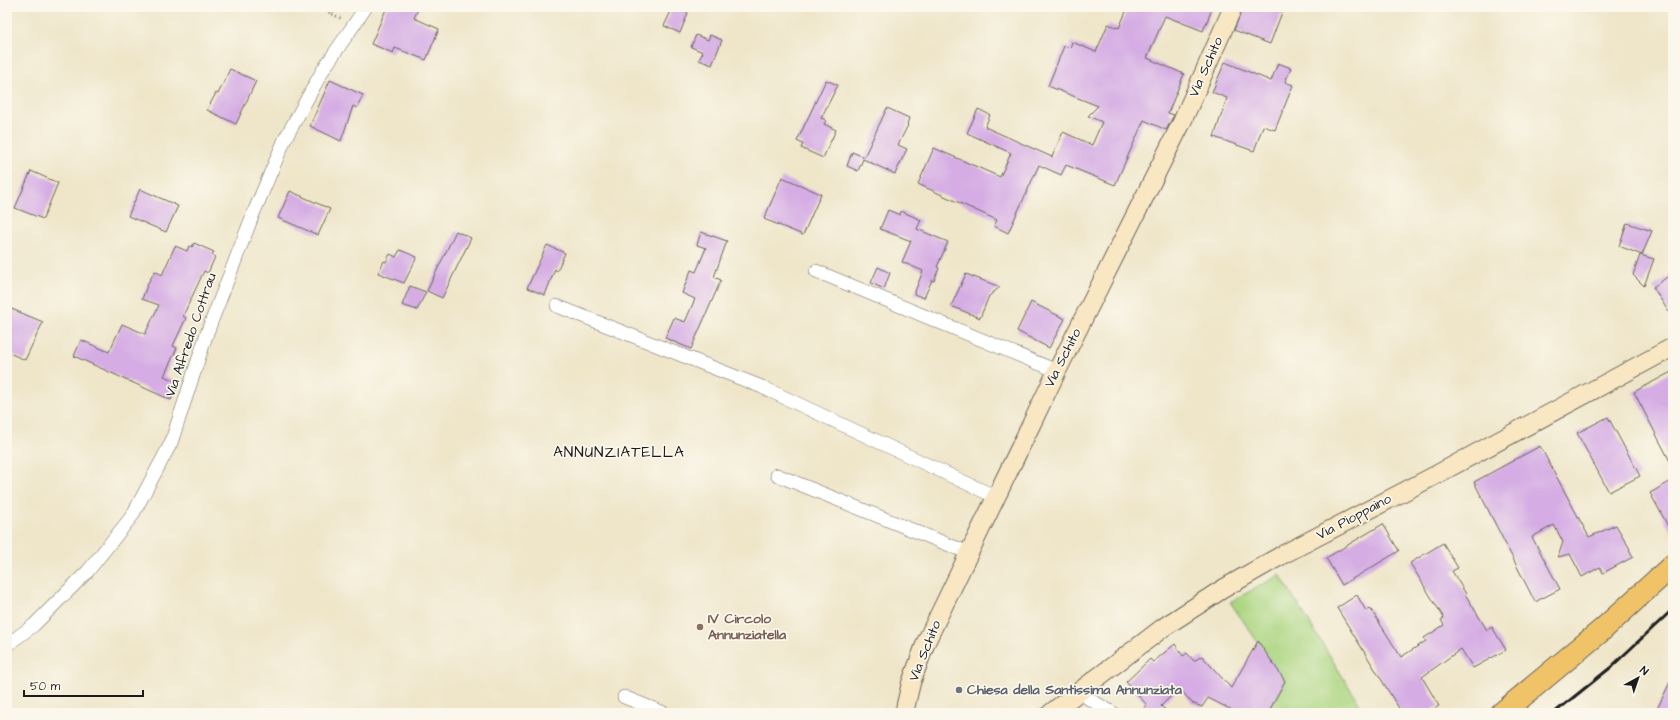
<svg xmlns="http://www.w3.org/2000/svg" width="1680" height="720" viewBox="0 0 1680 720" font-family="'Architects Daughter',sans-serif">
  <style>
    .green { fill: #acd682; stroke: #64794f }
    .building { fill: #d5ade4 }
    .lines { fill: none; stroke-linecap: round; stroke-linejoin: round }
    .street-casing { stroke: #666359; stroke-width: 14 }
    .secondary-casing { stroke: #666359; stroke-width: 20 }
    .highway-casing { stroke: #666359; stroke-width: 24 }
    .path { stroke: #666359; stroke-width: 2.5; stroke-dasharray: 1 3; stroke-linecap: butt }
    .street { stroke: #fff; stroke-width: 13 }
    .secondary { stroke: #f9e7c3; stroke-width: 18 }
    .highway { stroke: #f1c369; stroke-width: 22 }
    .rail { stroke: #1c1c1c; stroke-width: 3 }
    .education-dot { fill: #8d6e63; stroke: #fbf7ec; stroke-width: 1.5 }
    .worship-dot { fill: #6b7280; stroke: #fbf7ec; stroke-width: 1.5 }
    .labels { text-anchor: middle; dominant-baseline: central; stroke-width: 3.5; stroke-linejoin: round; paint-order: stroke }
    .street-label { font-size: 14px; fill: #1c1c1c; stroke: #fbf7ec }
    .education-label { font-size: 14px; font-weight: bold; fill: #785e54; stroke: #fbf7ec; text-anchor: start }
    .worship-label { font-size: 14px; font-weight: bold; fill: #5b616d; stroke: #fbf7ec; text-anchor: start }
    .neighbourhood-label { font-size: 15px; letter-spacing: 1px; fill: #1c1c1c; stroke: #fbf7ec }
  </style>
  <rect width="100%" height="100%" fill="#fbf7ec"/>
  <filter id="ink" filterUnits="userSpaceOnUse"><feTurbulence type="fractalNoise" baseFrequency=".025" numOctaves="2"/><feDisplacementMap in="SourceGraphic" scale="8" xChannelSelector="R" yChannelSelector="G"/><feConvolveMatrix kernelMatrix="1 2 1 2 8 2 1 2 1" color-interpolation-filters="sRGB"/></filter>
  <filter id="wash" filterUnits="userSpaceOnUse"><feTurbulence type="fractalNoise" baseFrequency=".012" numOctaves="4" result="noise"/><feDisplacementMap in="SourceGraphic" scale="16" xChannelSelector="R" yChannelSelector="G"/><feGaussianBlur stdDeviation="0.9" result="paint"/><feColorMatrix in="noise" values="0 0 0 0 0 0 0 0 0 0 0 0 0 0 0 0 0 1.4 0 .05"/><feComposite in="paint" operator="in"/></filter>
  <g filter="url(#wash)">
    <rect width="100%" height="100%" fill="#efe6ca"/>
    <path class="green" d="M1280 575 1365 713H1268L1285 681 1230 602Z"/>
    <g id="blocks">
      <path class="building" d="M387 7H419L414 18 439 29 426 60 395 48 393 53 371 44Z
        M673 7 688 13 680 33 664 26Z
        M1128 7H1213L1203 31 1165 16 1147 58 1184 74 1168 113 1174 115 1166 130 1144 120 1115 185 1066 165 1061 175 1039 165 1008 233 994 226 997 220 918 184 934 148 1000 177 1011 153 967 133 978 109 990 115 985 127 1052 157 1063 132 1092 145 1102 122 1088 116 1098 106 1048 86 1064 46 1070 48 1072 42 1096 52 1108 24 1119 28Z
        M1243 7H1284L1270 44 1234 30Z
        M696 35 708 40 710 35 722 40 712 65 699 60 703 52 691 47Z
        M1225 62 1271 81 1278 63 1291 68 1285 82 1293 85 1275 130 1263 126 1254 151 1214 137 1227 98 1212 92Z
        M230 69 256 81 236 124 207 110 216 93 218 94Z
        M330 80 363 95 357 108 353 106 341 141 310 126Z
        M826 80 838 85 821 118 826 120 824 124 836 130 823 158 801 148 803 144 797 141Z
        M887 108 909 118 907 124 908 125 898 145 907 149 895 174 863 159 858 171 847 166 852 152 864 157Z
        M31 171 58 183 43 219 15 208Z
        M782 177 821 194 803 235 764 219Z
        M140 189 178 206 166 232 128 216Z
        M290 191 330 209 318 235 278 218Z
        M888 210 900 215 901 211 921 220 917 229 948 242 937 267 939 268 934 281 932 280 924 298 914 294 923 271 902 262 911 241 880 229Z
        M1627 223 1652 231 1642 255 1619 246Z
        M456 231 471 238 442 298 427 291Z
        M701 232 727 241 714 277 721 280 691 349 665 338 674 318 685 322 695 299 682 293 691 270 696 272 706 248 697 245Z
        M194 243 214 252 212 255 215 257 208 273 204 271 183 316 186 318 173 346 177 348 164 376 179 383 171 400 74 356 81 340 109 352 122 324 145 334 159 305 142 299 148 283 155 271 162 275 175 246 187 251 189 246 192 247Z
        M547 245 565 253 557 271 555 269 545 295 527 288Z
        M400 250 417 257 404 283 378 273 384 261 386 262 390 254 396 257Z
        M1640 255 1654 259 1644 286 1633 275Z
        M878 267 890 273 884 289 871 283Z
        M1673 273V319L1653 287Z
        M966 274 1000 287 989 296 980 318 951 306Z
        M410 286 426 292 417 310 402 305Z
        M1031 302 1065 319 1049 348 1017 331Z
        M7 307 43 322 25 360 7 352Z
        M1673 371V467L1634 392Z
        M1608 417 1640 476 1609 492 1577 433Z
        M1540 446 1589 537 1616 525 1630 549H1629L1633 557 1603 573 1600 567 1582 577 1570 554 1558 557 1563 542 1554 525 1532 537 1560 589 1535 602 1474 482Z
        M1673 480V535L1650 493Z
        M1383 524 1399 551 1342 585 1326 558Z
        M1443 543 1458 568 1452 571 1466 594H1465L1487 630 1492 627 1506 650 1473 668 1461 649 1422 677 1439 706 1427 713H1402L1337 608 1357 595 1366 611 1370 608 1401 657 1426 641 1424 638 1444 625 1441 620 1444 618 1410 563Z
        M1258 641 1285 681 1268 713H1238L1208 698 1202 707 1192 703 1179 688 1161 706 1169 713H1141L1147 705 1126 682 1150 659 1153 662 1175 644 1183 656 1187 653 1194 661 1202 656 1231 688Z
        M1673 676V713H1655Z"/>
    </g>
  </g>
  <g filter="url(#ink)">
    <use href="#blocks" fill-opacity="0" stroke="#666359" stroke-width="1"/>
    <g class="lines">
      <defs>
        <path id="street" d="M816 271 1057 371
          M557 306 762 387 996 497
          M777 475 969 553
          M7 645 34 625 88 571 132 516 171 443 207 333 254 212 285 139 323 70 366 7
          M1080 691 1089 699 1113 713
          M624 697 664 713"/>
        <path id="secondary" d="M904 713 911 683 926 642 1057 371 1182 122 1233 7
          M1051 713 1164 627 1221 590 1282 555 1432 477 1673 347"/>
        <path id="highway" d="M1502 713 1602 630 1673 565"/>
      </defs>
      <use href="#street" class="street-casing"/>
      <use href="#secondary" class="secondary-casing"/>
      <use href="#highway" class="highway-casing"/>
      <path class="path" d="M318 7 342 19"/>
      <use href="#street" class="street"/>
      <use href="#secondary" class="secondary"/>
      <use href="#highway" class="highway"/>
      <path class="rail" d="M1554 713 1610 668 1673 609"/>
    </g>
  </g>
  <circle class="education-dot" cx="700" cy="627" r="4"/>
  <circle class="worship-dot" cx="959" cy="690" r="4"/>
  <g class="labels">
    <g class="street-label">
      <text transform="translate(1206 67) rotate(-66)">Via Schito</text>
      <text transform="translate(191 335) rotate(-71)">Via Alfredo Cottrau</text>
      <text transform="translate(1063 358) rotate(-63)">Via Schito</text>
      <text transform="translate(1354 517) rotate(-28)">Via Pioppaino</text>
      <text transform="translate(925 651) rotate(-68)">Via Schito</text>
    </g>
    <g class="education-label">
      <text x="708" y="619">IV Circolo<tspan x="708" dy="16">Annunziatella</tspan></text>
    </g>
    <g class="worship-label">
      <text x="967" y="690">Chiesa della Santissima Annunziata</text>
    </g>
    <g class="neighbourhood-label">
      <text x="619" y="452">ANNUNZIATELLA</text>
    </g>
  </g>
  <rect width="1680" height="720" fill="none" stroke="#fbf7ec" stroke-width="24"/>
  <g transform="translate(1638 678) rotate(40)" stroke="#fbf7ec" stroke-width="3" paint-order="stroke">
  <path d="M0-3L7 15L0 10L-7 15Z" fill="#1c1c1c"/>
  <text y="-6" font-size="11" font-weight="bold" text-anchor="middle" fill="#1c1c1c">N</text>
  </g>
  <path d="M24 690v6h119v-6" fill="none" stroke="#1c1c1c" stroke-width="2"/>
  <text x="30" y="690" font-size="12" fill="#1c1c1c" stroke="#fbf7ec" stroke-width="3" paint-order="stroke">50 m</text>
</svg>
